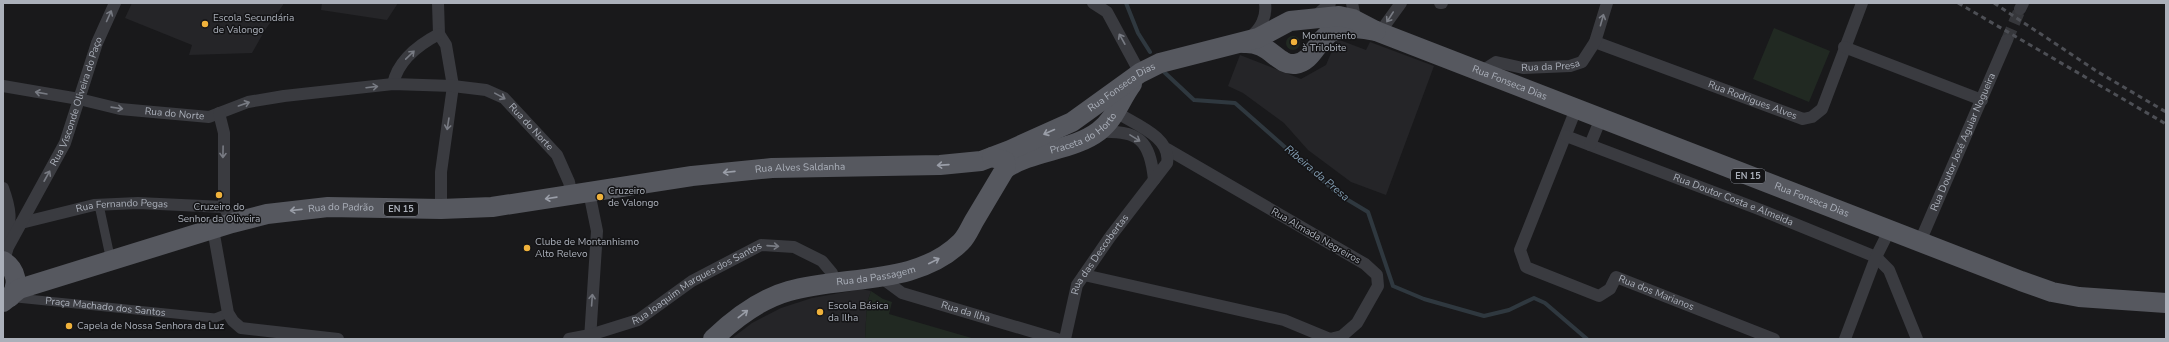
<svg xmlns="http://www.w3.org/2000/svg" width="2169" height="342" viewBox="0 0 2169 342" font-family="'Nunito Sans',sans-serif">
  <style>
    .built { fill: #252528 }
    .green { fill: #212922 }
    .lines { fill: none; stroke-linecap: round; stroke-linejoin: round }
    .stream { stroke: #2f383f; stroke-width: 4 }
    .minor-tunnel { stroke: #36373b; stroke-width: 12; stroke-dasharray: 12 6; stroke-linecap: butt }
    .pedestrian { stroke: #3a3b40; stroke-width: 9 }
    .minor { stroke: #3a3b40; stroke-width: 12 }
    .primary { stroke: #56585f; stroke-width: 20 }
    .rail { stroke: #4d4f55; stroke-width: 3; stroke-dasharray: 5 4; stroke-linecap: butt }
    .oneway { stroke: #787b83 }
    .oneway2 { stroke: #9a9ea8 }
    .poi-dot { fill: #f0b23b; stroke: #141416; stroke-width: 1.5 }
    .labels { text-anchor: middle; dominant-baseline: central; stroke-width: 3; stroke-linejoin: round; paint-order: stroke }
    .shield { fill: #141416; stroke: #7e8189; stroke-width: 1 }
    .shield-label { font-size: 9px; font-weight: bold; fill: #abb0ba }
    .poi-label { font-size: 10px; fill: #abb0ba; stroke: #141416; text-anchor: start }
    .street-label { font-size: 10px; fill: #abb0ba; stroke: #141416 }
    .water-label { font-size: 11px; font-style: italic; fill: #839eb4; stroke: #141416 }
  </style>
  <rect width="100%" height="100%" fill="#19191b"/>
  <path class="built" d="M132 3H283V5L265 30 252 53 189 55 192 45 125 18Z
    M322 3H398L387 20 321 10Z
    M1337 39 1366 50 1370 42 1434 66 1386 195 1351 182 1308 150 1284 123 1243 93 1228 86 1240 55 1301 79 1326 65Z
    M862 289 871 291 867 303 865 339H731L752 323 781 308 812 298Z"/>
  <path class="green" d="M1774 28 1830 51 1809 102 1753 79Z
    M1286 43a7 7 0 1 1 14 0a7 7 0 1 1-14 0Z
    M871 291 883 299 892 302 889 314 975 339H865L867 303Z"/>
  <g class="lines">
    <path class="stream" d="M1126 3 1138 33 1150 52
      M1163 71 1194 100 1235 103 1338 194 1368 212 1393 286 1424 299 1484 316 1509 310 1534 298 1545 303 1587 339"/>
    <path class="minor-tunnel" d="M2007 40 2020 9"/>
    <g class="pedestrian">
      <path d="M99 205 111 261"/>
      <path id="s1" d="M12 299 17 298 215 318 228 313"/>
    </g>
    <g class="minor">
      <path d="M438 3 439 34 446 45 453 86 441 172V209"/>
      <path d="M1093 3 1107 12 1140 73"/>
      <path d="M1440 3H1442"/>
      <path d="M2020 9 2023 3"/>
      <path d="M1315 17 1330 3"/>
      <path d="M1349 23 1354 13 1352 3"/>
      <path d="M1380 32 1401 3"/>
      <path d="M1250 37C1261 29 1267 16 1265 3"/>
      <path id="s2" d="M1595 42 1803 119 1812 117 1822 109 1862 3"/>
      <path d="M1844 47 1982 100"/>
      <path id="s3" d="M1482 71 1496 62 1523 68 1570 66 1582 62 1595 42 1607 3"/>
      <path d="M393 84C398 60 418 45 439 34"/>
      <path id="s4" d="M3 86 79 99 120 109 209 117 248 102 284 96 393 84 453 86 486 90 504 98 557 155 569 182 572 195"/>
      <path id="s5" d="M1576 109 1520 250 1526 267 1599 296 1610 289 1616 277 1774 339"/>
      <path d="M219 113 224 133V207L228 214"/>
      <path d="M1098 132C1138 130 1150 139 1154 180"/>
      <path id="s6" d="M1566 136 1761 210 1876 257 1889 270 1917 339"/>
      <path d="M1590 145 1601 118"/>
      <path d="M3 188C10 207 13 222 4 240"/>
      <path d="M589 192 597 231 590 339"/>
      <path id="s7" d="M21 223 94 205 138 203 224 207"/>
      <path d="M213 229 228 313 233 321 241 328 338 339"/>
      <path id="s8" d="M1919 244 2007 40"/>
      <path id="s9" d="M6 263 5 257 8 247 65 143 97 43 115 3"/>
      <path d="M1084 275 1284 320 1330 339 1342 336 1357 323 1378 286 1377 275 1365 264 1167 149"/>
      <path id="s10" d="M879 276 902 293 1057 339"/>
      <path id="s11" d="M569 339 590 335 638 320 692 281 761 245 794 247 822 261 832 273 834 282"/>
      <path id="s12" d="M1065 339 1077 285 1110 237 1167 163C1172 137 1134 124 1116 112"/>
      <path d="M1845 339 1876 257 1889 231"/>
    </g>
    <g class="primary">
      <path id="s13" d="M1243 43C1270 41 1277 66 1295 64 1313 62 1317 39 1333 31 1346 25 1363 29 1376 31L2021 281 2052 292 2079 297 2166 303"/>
      <path id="s14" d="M1005 169C1032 150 1073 151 1099 131 1115 119 1120 100 1132 84"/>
      <path d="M3 261C16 269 20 285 10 297"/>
      <path id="s15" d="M3 302 19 289 232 223 267 214 328 207 441 209 492 207 692 176 772 168 940 165 981 161 1010 150 1072 122 1140 73 1160 63 1258 38 1290 21 1339 16 1353 19 1376 31"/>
      <path id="s16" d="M713 339C735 318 760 299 789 291 845 275 917 286 961 242 967 236 970 228 974 221 984 204 995 186 1005 169L1006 165 1005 161 992 157"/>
    </g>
    <path class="rail" d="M1958 3 2166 124
      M1994 3 2098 72 2166 112"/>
  </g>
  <defs><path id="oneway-shaft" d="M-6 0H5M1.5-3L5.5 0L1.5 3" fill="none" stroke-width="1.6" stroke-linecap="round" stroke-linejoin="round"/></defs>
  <g class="oneway">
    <use href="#oneway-shaft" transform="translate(109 16) rotate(-66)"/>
    <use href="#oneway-shaft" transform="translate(1390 17) rotate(123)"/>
    <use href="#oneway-shaft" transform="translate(1602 20) rotate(-74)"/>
    <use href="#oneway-shaft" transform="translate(1122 39) rotate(-119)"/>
    <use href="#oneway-shaft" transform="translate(410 55) rotate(-44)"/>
    <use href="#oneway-shaft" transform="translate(372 87) rotate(-7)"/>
    <use href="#oneway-shaft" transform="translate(41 93) rotate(-170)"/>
    <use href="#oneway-shaft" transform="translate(500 96) rotate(29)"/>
    <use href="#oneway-shaft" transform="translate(244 104) rotate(-19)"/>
    <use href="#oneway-shaft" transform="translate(117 108) rotate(8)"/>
    <use href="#oneway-shaft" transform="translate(448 124) rotate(99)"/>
    <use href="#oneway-shaft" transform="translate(1135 138) rotate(32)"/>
    <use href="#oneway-shaft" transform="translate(223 152) rotate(91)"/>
    <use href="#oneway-shaft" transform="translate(47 176) rotate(-61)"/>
    <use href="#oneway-shaft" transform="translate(773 246) rotate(4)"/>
    <use href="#oneway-shaft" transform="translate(592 300) rotate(-86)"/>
  </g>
  <g class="oneway2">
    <use href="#oneway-shaft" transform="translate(1049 132) rotate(156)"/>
    <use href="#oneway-shaft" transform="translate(943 165) rotate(176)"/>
    <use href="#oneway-shaft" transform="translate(729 172) rotate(174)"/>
    <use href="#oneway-shaft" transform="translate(551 198) rotate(172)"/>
    <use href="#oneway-shaft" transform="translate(296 210) rotate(174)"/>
    <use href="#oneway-shaft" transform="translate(934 261) rotate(-27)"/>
    <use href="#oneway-shaft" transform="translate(743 314) rotate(-38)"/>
  </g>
  <g class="poi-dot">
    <circle cx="205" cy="24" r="4"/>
    <circle cx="1294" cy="42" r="4"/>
    <circle cx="219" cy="195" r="4"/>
    <circle cx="600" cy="197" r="4"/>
    <circle cx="527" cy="248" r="4"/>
    <circle cx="820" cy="312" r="4"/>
    <circle cx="69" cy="326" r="4"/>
  </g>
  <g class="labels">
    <g class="shield">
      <rect x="1731" y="169" width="34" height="14" rx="3"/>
      <rect x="384" y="202" width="34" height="14" rx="3"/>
    </g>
    <g class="shield-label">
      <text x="1748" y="176">EN 15</text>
      <text x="401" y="209">EN 15</text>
    </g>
    <g class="poi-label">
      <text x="213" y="18">Escola Secundária<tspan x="213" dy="12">de Valongo</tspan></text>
      <text x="1302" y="36">Monumento<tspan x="1302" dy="12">à Trilobite</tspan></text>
      <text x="608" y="191">Cruzeiro<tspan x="608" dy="12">de Valongo</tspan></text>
      <text x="219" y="207" text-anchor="middle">Cruzeiro do<tspan x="219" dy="12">Senhor da Oliveira</tspan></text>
      <text x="535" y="242">Clube de Montanhismo<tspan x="535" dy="12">Alto Relevo</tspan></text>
      <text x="828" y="306">Escola Básica<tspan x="828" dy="12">da Ilha</tspan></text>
      <text x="77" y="326">Capela de Nossa Senhora da Luz</text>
    </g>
    <g class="street-label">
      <text stroke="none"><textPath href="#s3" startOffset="72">Rua da Presa</textPath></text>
      <text stroke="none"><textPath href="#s13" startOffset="296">Rua Fonseca Dias</textPath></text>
      <text stroke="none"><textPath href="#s15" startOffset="1157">Rua Fonseca Dias</textPath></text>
      <text stroke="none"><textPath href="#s2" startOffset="168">Rua Rodrigues Alves</textPath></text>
      <text stroke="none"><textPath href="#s9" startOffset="178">Rua Visconde Oliveira do Paço</textPath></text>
      <text stroke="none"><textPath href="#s4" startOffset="174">Rua do Norte</textPath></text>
      <text stroke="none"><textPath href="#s4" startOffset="549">Rua do Norte</textPath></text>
      <text stroke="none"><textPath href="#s14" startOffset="87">Praceta do Horto</textPath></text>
      <text stroke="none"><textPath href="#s8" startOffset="111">Rua Doutor José Aguiar Nogueira</textPath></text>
      <text stroke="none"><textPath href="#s15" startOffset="816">Rua Alves Saldanha</textPath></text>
      <text stroke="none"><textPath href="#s6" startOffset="179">Rua Doutor Costa e Almeida</textPath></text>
      <text stroke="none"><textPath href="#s13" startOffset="620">Rua Fonseca Dias</textPath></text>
      <text stroke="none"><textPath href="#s7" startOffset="103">Rua Fernando Pegas</textPath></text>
      <text stroke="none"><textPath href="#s15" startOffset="354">Rua do Padrão</textPath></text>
      <text transform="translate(1316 236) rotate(30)">Rua Almada Negreiros</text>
      <text stroke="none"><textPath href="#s12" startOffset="93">Rua das Descobertas</textPath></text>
      <text stroke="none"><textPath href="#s16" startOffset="179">Rua da Passagem</textPath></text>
      <text stroke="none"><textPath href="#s11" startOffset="141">Rua Joaquim Marques dos Santos</textPath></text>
      <text stroke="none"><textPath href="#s5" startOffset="318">Rua dos Marianos</textPath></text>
      <text stroke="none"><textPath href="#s1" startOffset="94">Praça Machado dos Santos</textPath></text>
      <text stroke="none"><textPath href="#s10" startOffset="95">Rua da Ilha</textPath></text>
    </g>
    <g class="water-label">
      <text transform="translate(1317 173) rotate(40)">Ribeira da Presa</text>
    </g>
  </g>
  <rect width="2169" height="342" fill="none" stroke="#abb0ba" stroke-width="8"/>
</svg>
